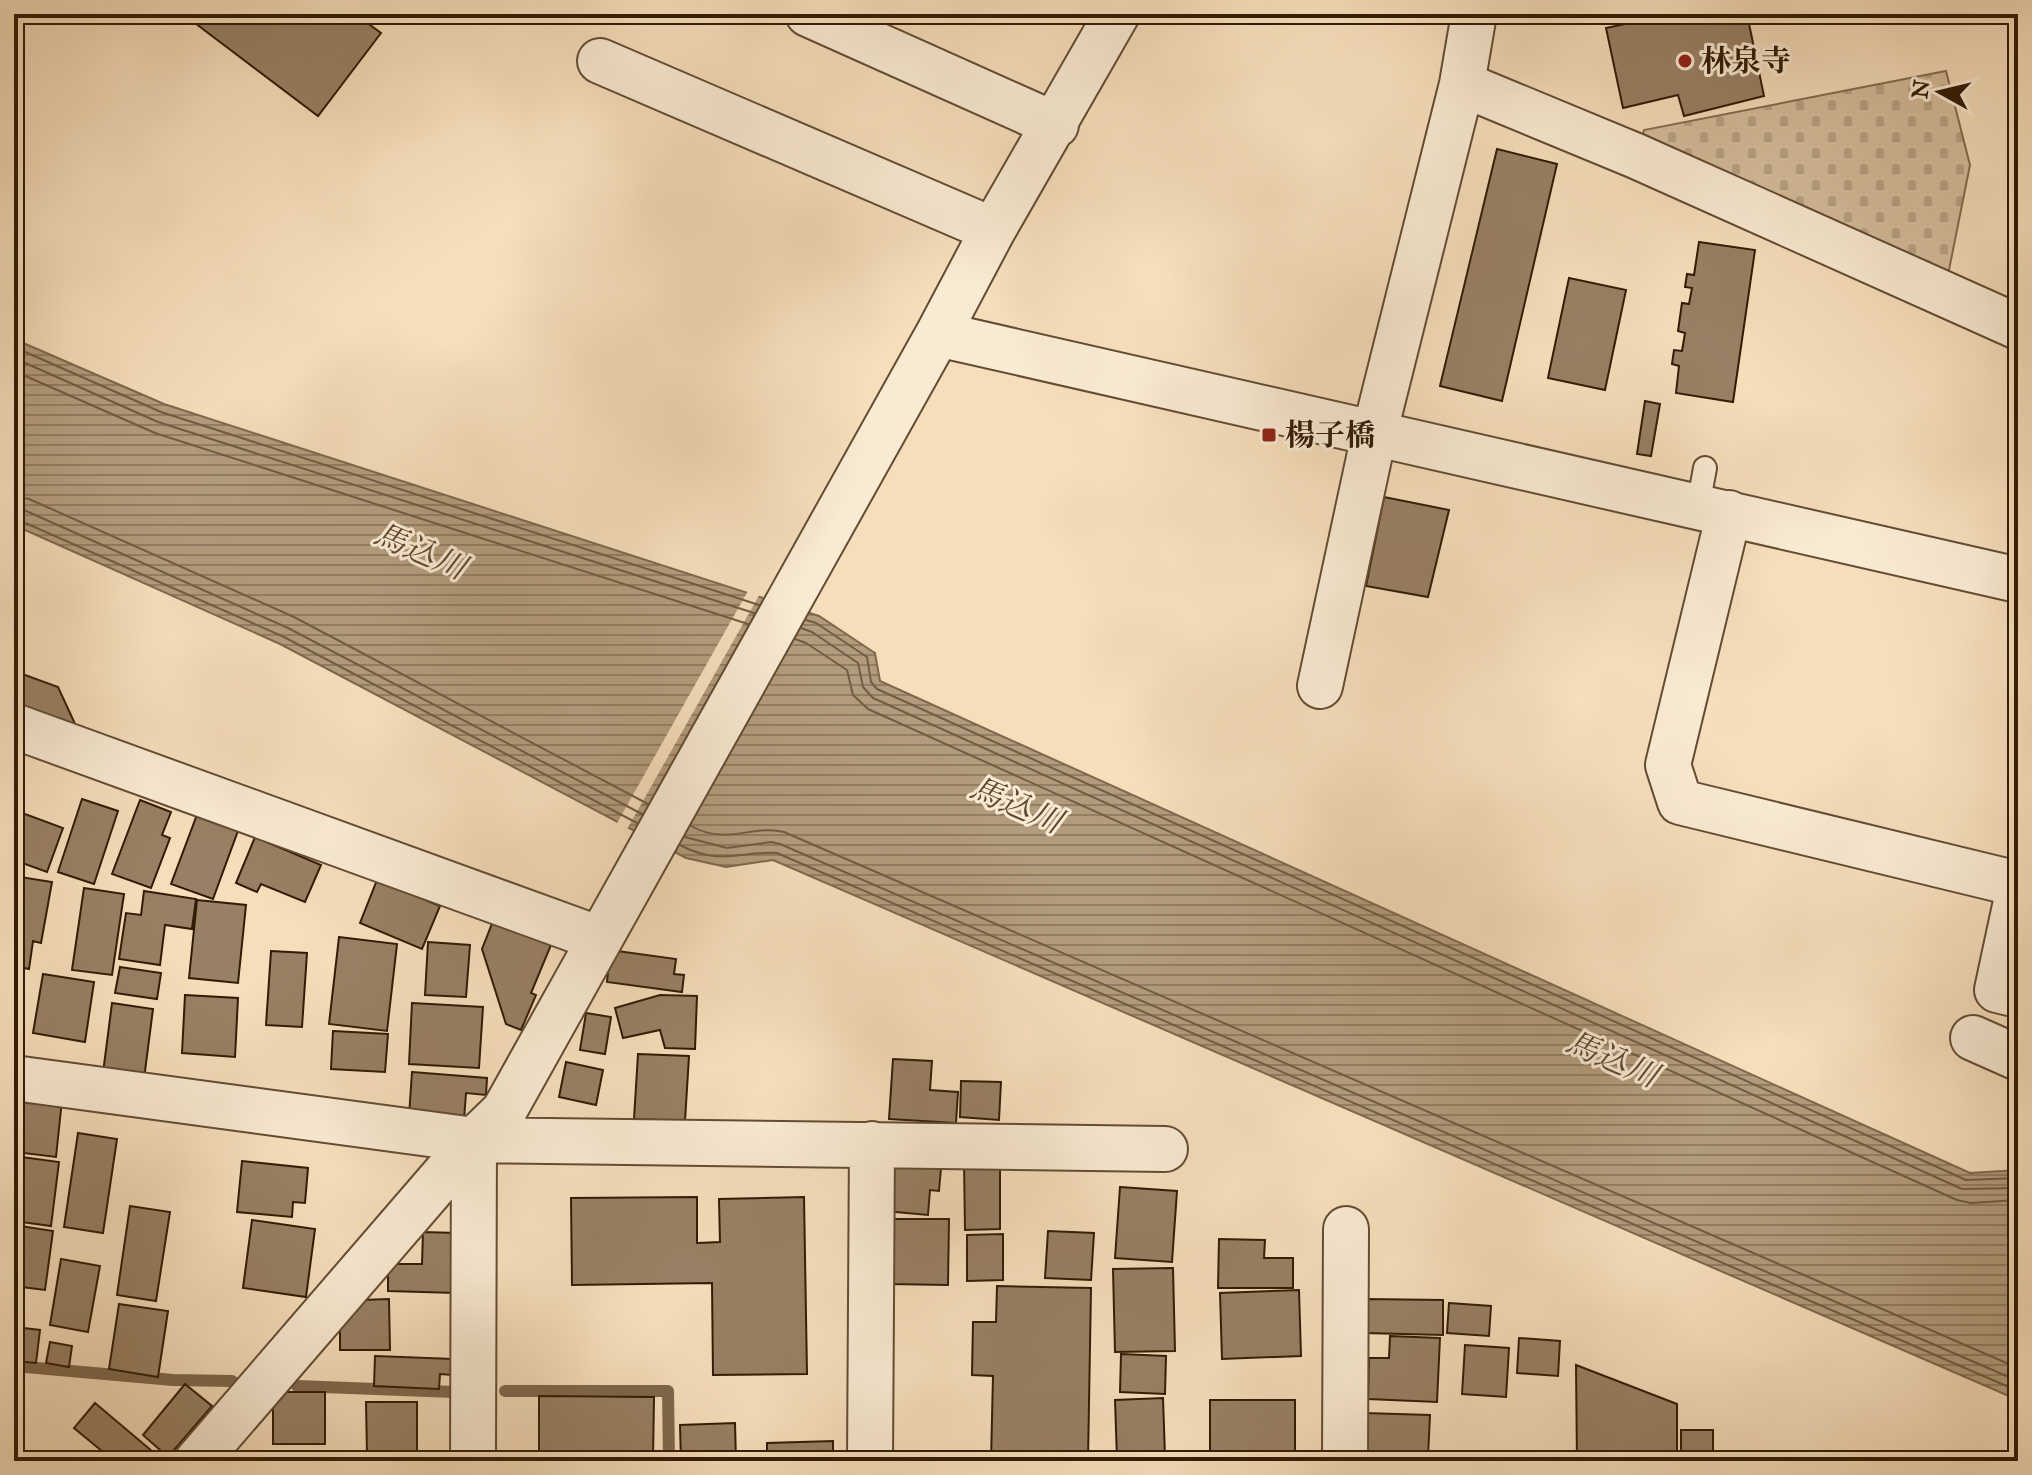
<svg xmlns="http://www.w3.org/2000/svg" width="2032" height="1475" viewBox="0 0 2032 1475" font-family="'IM FELL Great Primer','Noto Serif JP',serif">
  <style>
    .cemetery { fill: url(#cemetery-stones); stroke: #846c51; stroke-width: 2 }
    .water { fill: url(#water-rules); stroke: #7f684d; stroke-width: 2 }
    .pier { fill: #f6debb }
    .lines { fill: none; stroke-linecap: round; stroke-linejoin: round }
    .shore { stroke: #725c42; stroke-width: 2 }
    .stream { stroke: #7f684d; stroke-width: 12 }
    .building { fill: #988064; stroke: #321b06; stroke-width: 2 }
    .lane-casing { stroke: #634c33; stroke-width: 26 }
    .street-casing { stroke: #634c33; stroke-width: 48 }
    .lane { stroke: #f9ead3; stroke-width: 22 }
    .street { stroke: #f9ead3; stroke-width: 44 }
    .poi-dot { fill: #8f2418; stroke: #f9ead3; stroke-width: 3 }
    .labels { text-anchor: middle; dominant-baseline: central; stroke-width: 6; stroke-linejoin: round; paint-order: stroke }
    .poi-label { font-size: 30px; font-weight: bold; fill: #321b06; stroke: #f9ead3; text-anchor: start }
    .water-label { font-size: 32px; font-style: italic; fill: #5f4830; stroke: #f9ead3 }
  </style>
  <defs>
    <pattern id="cemetery-stones" width="16" height="16" patternUnits="userSpaceOnUse" patternTransform="scale(2)"><rect width="16" height="16" fill="#d5bd9c"/><path d="M2 7V4a2 2 0 0 1 4 0v3zM10 15v-3a2 2 0 0 1 4 0v3z" fill="#b7a285"/></pattern>
    <pattern id="water-rules" width="6" height="5" patternUnits="userSpaceOnUse" patternTransform="scale(2)"><rect width="6" height="5" fill="#b39c7d"/><path d="M0 2.5h6" fill="none" stroke="#927e64"/></pattern>
  </defs>
  <rect width="100%" height="100%" fill="#f6debb"/>
  <filter id="stains"><feTurbulence type="fractalNoise" baseFrequency=".0025" numOctaves="4"/><feColorMatrix values="0 0 0 0 .2 0 0 0 0 .09 0 0 0 0 .02 0 0 0 .5 -.17"/></filter>
  <radialGradient id="worn" r=".72"><stop offset=".6" stop-color="#630" stop-opacity="0"/><stop offset="1" stop-color="#630" stop-opacity=".3"/></radialGradient>
  <path class="cemetery" d="M1946 71 1970 165 1947 280 1636 156 1644 130Z"/>
  <path class="water" d="M14 339 164 404 819 616 875 653 880 681 1970 1173 2018 1170V1400L773 860 726 867 686 858 280 644 14 525Z"/>
  <path class="pier" d="M749 589 761 592 626 831 616 825Z"/>
  <g class="lines">
    <path class="shore" d="M14 347 161 412 759 605
      M14 358 158 422 754 613
      M14 371 155 433 748 624
      M14 496 29 499 294 617 648 804
      M14 508 24 510 288 628 642 814
      M14 518 284 637 637 823
      M806 620 816 623 867 657 871 682 877 689 1966 1180 2018 1178
      M801 628 812 632 858 663 863 687 873 698 1962 1189 2018 1188
      M795 639 806 643 847 670 853 695 868 709 1957 1200 1971 1203 2018 1200
      M691 826C727 846 753 824 784 832L2018 1368
      M685 837 727 848 771 842 780 844 2018 1381
      M680 845C719 866 739 851 777 853L2018 1391"/>
    <path class="stream" d="M14 1366 173 1380 232 1381
      M297 1386 454 1392
      M505 1391H668L669 1461"/>
  </g>
  <path class="building" d="M183 14H355L381 33 318 116Z
    M1672 14H1747L1764 96 1684 116 1678 95 1623 108 1606 28Z
    M1497 149 1557 164 1502 401 1440 386Z
    M1699 242 1755 250 1733 402 1676 393 1679 366 1672 364 1674 350 1682 351 1685 333 1678 331 1682 303 1689 304 1692 288 1685 287 1687 274 1694 275Z
    M1569 278 1626 290 1605 390 1548 378Z
    M1645 401 1660 404 1651 456 1637 454Z
    M1384 497 1449 510 1428 597 1366 586Z
    M14 671 58 687 76 726 14 703Z
    M82 799 118 811 94 884 58 872Z
    M140 800 171 812 162 835 170 838 151 888 112 874Z
    M14 810 63 828 47 872 14 860Z
    M198 812 239 828 213 899 171 884Z
    M255 837 321 865 305 902 261 884 257 892 236 883Z
    M14 876 52 882 41 943 33 941 29 969 14 966Z
    M377 880 440 906 422 949 360 923Z
    M84 888 124 894 112 975 72 970Z
    M144 891 196 899 192 929 165 925 160 965 119 959 126 913 141 915Z
    M197 900 246 905 238 983 189 978Z
    M493 921 551 945 531 993 536 995 521 1030 506 1024 482 949Z
    M339 937 397 944 387 1031 329 1024Z
    M428 942 470 945 466 997 425 995Z
    M610 950 676 959 674 974 684 975 682 992 607 982Z
    M271 951 307 953 302 1027 266 1025Z
    M120 967 161 973 157 999 115 993Z
    M43 974 94 982 85 1042 33 1033Z
    M185 995 238 998 235 1057 182 1053Z
    M660 995 697 996 695 1049 665 1048 660 1030 623 1038 615 1008Z
    M112 1003 153 1009 144 1079 103 1073Z
    M412 1003 483 1007 479 1068 409 1064Z
    M586 1013 611 1017 605 1054 580 1050Z
    M333 1031 388 1034 385 1072 331 1069Z
    M638 1054 689 1056 685 1121 634 1119Z
    M893 1059 932 1061 930 1090 958 1092 956 1123 889 1119Z
    M566 1062 603 1070 596 1105 559 1097Z
    M412 1072 487 1078 486 1095 466 1093 464 1120 409 1116Z
    M961 1081 1001 1082 999 1120 960 1117Z
    M21 1096 62 1100 56 1157 15 1152Z
    M78 1133 117 1139 103 1233 64 1227Z
    M890 1154 942 1157 939 1191 930 1190 928 1215 885 1211Z
    M14 1156 59 1162 51 1226 14 1221Z
    M242 1161 308 1168 305 1203 293 1202 292 1217 237 1212Z
    M964 1161H1000V1229L965 1230Z
    M1120 1187 1177 1191 1172 1262 1115 1258Z
    M697 1197V1243L720 1242 719 1199 804 1197 807 1374 713 1375 712 1283 572 1285 571 1198Z
    M130 1206 170 1212 156 1301 117 1295Z
    M890 1219H949L948 1285 889 1284Z
    M252 1220 315 1229 306 1297 243 1288Z
    M14 1225 53 1231 45 1290 14 1286Z
    M1048 1231 1094 1233 1091 1280 1045 1278Z
    M423 1232 457 1233 456 1293 388 1291V1264H422Z
    M1003 1234V1280L967 1281V1235Z
    M1219 1239 1265 1240 1264 1258H1293V1288H1218Z
    M61 1259 100 1266 88 1332 50 1325Z
    M1173 1268 1175 1351 1115 1352 1113 1269Z
    M997 1286 1091 1288 1088 1461H991L993 1376 972 1375 973 1322H996Z
    M1299 1290 1301 1356 1222 1359 1220 1293Z
    M389 1299 390 1350H340V1322L361 1300Z
    M1365 1299 1443 1300V1335L1364 1333Z
    M1449 1303 1491 1306 1489 1336 1447 1333Z
    M119 1304 168 1311 158 1377 109 1369Z
    M14 1327 40 1330 36 1363 14 1361Z
    M1390 1336 1440 1338 1437 1402 1368 1399 1369 1358H1389Z
    M1519 1338 1560 1341 1558 1376 1517 1373Z
    M50 1342 72 1346 69 1367 46 1363Z
    M1465 1345 1509 1348 1506 1397 1462 1394Z
    M1121 1354 1166 1356 1165 1394 1120 1392Z
    M375 1356 453 1359 452 1375 440 1374 439 1389 374 1386Z
    M1576 1365 1677 1404V1461H1577Z
    M185 1384 212 1406 168 1457 143 1435Z
    M273 1392H325V1444H273Z
    M539 1396 654 1397 653 1459 539 1458Z
    M1163 1398 1165 1457 1117 1459 1115 1400Z
    M1210 1400H1295V1457H1210Z
    M366 1402H417V1454L367 1455Z
    M95 1403 159 1457 155 1461H114L74 1428Z
    M1364 1413 1430 1415 1428 1457 1362 1454Z
    M735 1423 736 1461H681L680 1425Z
    M1681 1430H1713V1461H1681Z
    M833 1441V1461H767V1443Z
    M250 1451 311 1452V1461H250Z"/>
  <g class="lines">
    <defs>
      <path id="lane" d="M1698 506 1705 468"/>
      <path id="street" d="M808 14 1056 125
        M600 61 993 230
        M1462 84 1636 156 2018 327
        M938 334 2018 580
        M1729 513 1668 765 1680 802 2018 884
        M1320 686 1374 435 1462 84 1474 14
        M14 726 600 939
        M2018 892 1997 990 2018 995
        M1973 1038 2018 1058
        M14 1078 474 1140 1165 1149
        M197 1461 474 1140 504 1111 938 334 993 230 1117 14
        M473 1461 474 1140
        M870 1461 872 1144
        M1345 1461 1346 1229"/>
    </defs>
    <use href="#lane" class="lane-casing"/>
    <use href="#street" class="street-casing"/>
    <use href="#lane" class="lane"/>
    <use href="#street" class="street"/>
  </g>
  <g class="poi-dot">
    <circle cx="1685" cy="61" r="8"/>
    <rect x="1261" y="427" width="16" height="16" rx="4"/>
  </g>
  <g class="labels">
    <g class="poi-label">
      <text x="1701" y="61">林泉寺</text>
      <text x="1285" y="435">楊子橋</text>
    </g>
    <g class="water-label">
      <text transform="translate(420 551) rotate(23)">馬込川</text>
      <text transform="translate(1016 805) rotate(23)">馬込川</text>
      <text transform="translate(1612 1059) rotate(23)">馬込川</text>
    </g>
  </g>
  <rect width="2032" height="1475" fill="none" stroke="#f6debb" stroke-width="48"/>
  <rect x="16" y="16" width="2000" height="1443" fill="none" stroke="#321b06" stroke-width="4"/>
  <rect x="24" y="24" width="1984" height="1427" fill="none" stroke="#321b06" stroke-width="2"/>
  <g transform="translate(1940 92) rotate(278)" stroke="#f9ead3" stroke-width="6" paint-order="stroke">
  <path d="M0-6L14 30L0 20L-14 30Z" fill="#321b06"/>
  <text y="-12" font-size="22" font-weight="bold" text-anchor="middle" fill="#321b06">N</text>
  </g>
  <rect width="100%" height="100%" filter="url(#stains)"/>
  <rect width="100%" height="100%" fill="url(#worn)"/>
</svg>
